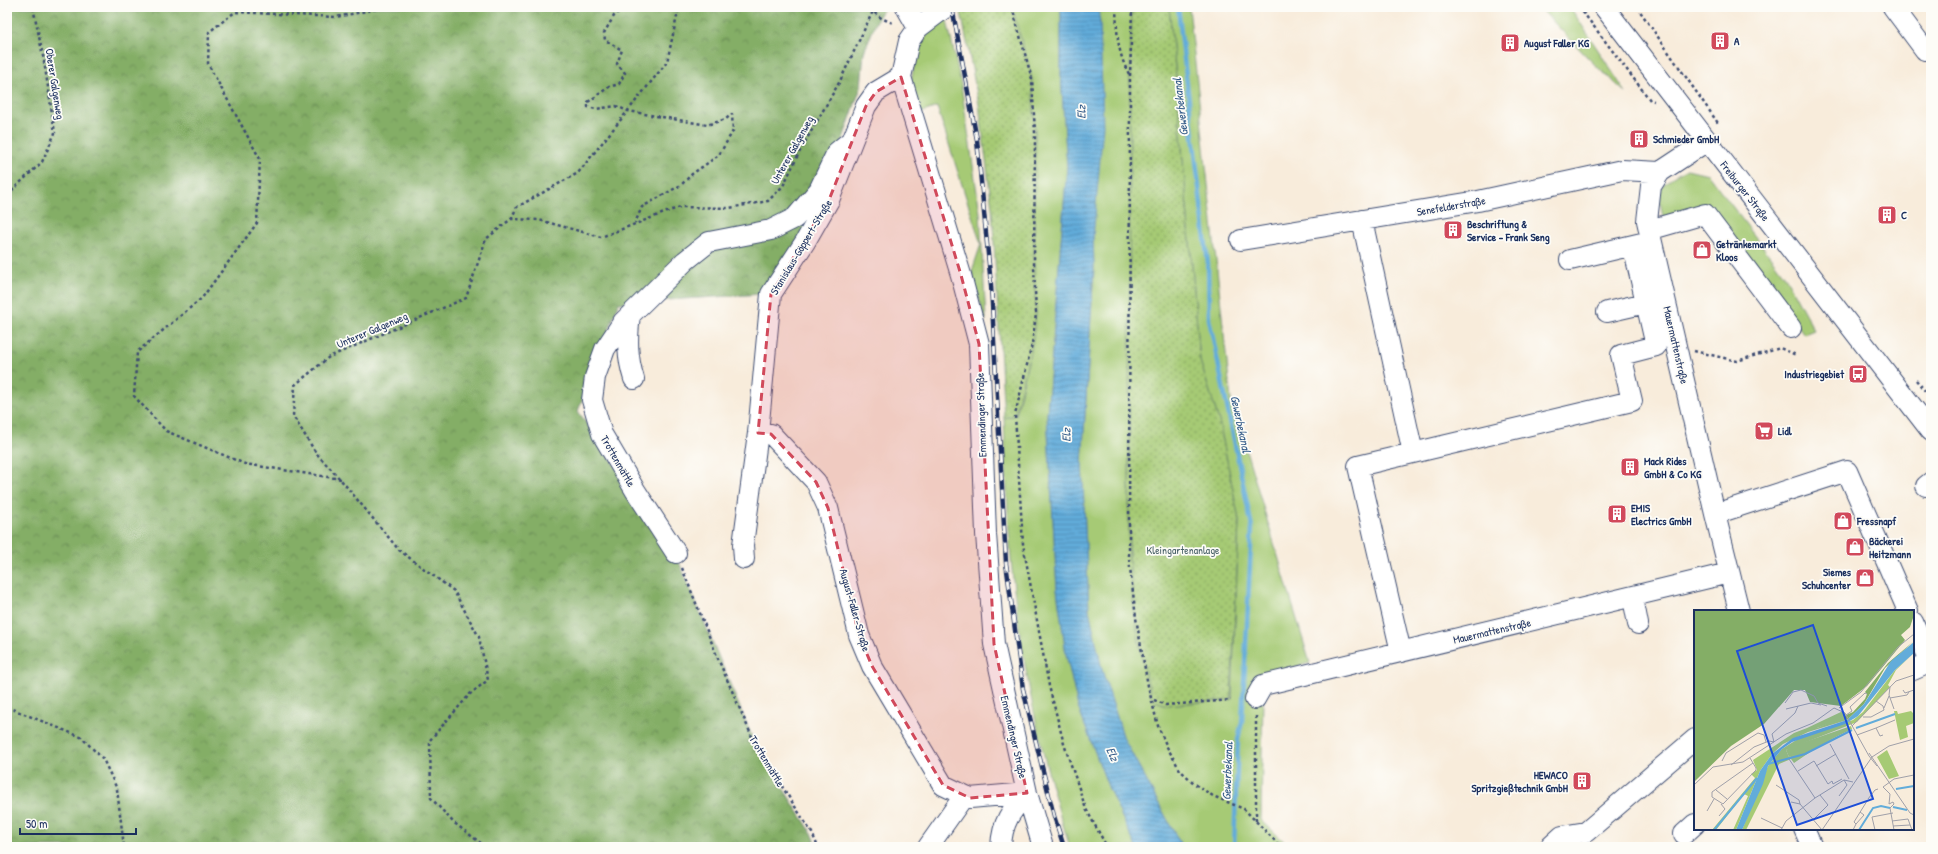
<svg xmlns="http://www.w3.org/2000/svg" width="1938" height="854" viewBox="0 0 1938 854" font-family="'Patrick Hand',sans-serif">
  <style>
    .green { fill: #a6ca74; stroke: #607c69 }
    .forest { fill: url(#forest-crowns); stroke: #506e62 }
    .garden { fill: url(#garden-dots); stroke: #607c69 }
    .water { fill: url(#water-rules); stroke: #3e6e9c }
    .lines { fill: none; stroke-linecap: round; stroke-linejoin: round }
    .stream { stroke: #62acda; stroke-width: 4.5 }
    .minor-casing { stroke: #3c4b71; stroke-width: 22 }
    .path { stroke: #3c4b71; stroke-width: 2.5; stroke-dasharray: 3 3; stroke-linecap: butt }
    .minor { stroke: #fff; stroke-width: 20 }
    .rail-casing { stroke: #1b2f5e; stroke-width: 4.5 }
    .rail { stroke: #fdfcf7; stroke-width: 3; stroke-dasharray: 9; stroke-linecap: butt }
    .marked { fill: #d1495b; fill-opacity: 0.2; stroke: #d1495b; stroke-width: 3; stroke-dasharray: 8 5; stroke-linejoin: round }
    .labels { text-anchor: middle; dominant-baseline: central; stroke-width: 3.5; stroke-linejoin: round; paint-order: stroke }
    .poi-label { font-size: 11px; font-weight: bold; fill: #1b2f5e; stroke: #fdfcf7; text-anchor: start }
    .street-label { font-size: 11px; fill: #1b2f5e; stroke: #fdfcf7 }
    .park-label { font-size: 11px; fill: #455e65; stroke: #fdfcf7 }
    .water-label { font-size: 12px; font-style: italic; fill: #345b89; stroke: #fdfcf7 }
    .inset-river { fill: none; stroke: #62acda; stroke-width: 2 }
    .inset-road { fill: none; stroke: #a0a0a9; stroke-width: 1 }
    .view { fill: #1d4ed8; fill-opacity: 0.15; stroke: #1d4ed8; stroke-width: 2 }
    .inset-edge { fill: none; stroke: #1b2f5e; stroke-width: 2 }
  </style>
  <defs>
    <pattern id="forest-crowns" width="20" height="18" patternUnits="userSpaceOnUse"><rect width="20" height="18" fill="#84ae66"/><path d="M2 6a3 3 0 1 1 6 0M12 15a3 3 0 1 1 6 0" fill="none" stroke="#6b8e57"/></pattern>
    <pattern id="garden-dots" width="8" height="8" patternUnits="userSpaceOnUse"><rect width="8" height="8" fill="#a6ca74"/><path d="M2 2h.1M6 6h.1" fill="none" stroke="#86a462" stroke-width="1.8" stroke-linecap="round"/></pattern>
    <pattern id="water-rules" width="6" height="5" patternUnits="userSpaceOnUse"><rect width="6" height="5" fill="#62acda"/><path d="M0 2.5h6" fill="none" stroke="#508cb4"/></pattern>
  </defs>
  <rect width="100%" height="100%" fill="#fdfcf7"/>
  <filter id="ink" filterUnits="userSpaceOnUse"><feTurbulence type="fractalNoise" baseFrequency=".025" numOctaves="2"/><feDisplacementMap in="SourceGraphic" scale="8" xChannelSelector="R" yChannelSelector="G"/><feConvolveMatrix kernelMatrix="1 2 1 2 8 2 1 2 1" color-interpolation-filters="sRGB"/></filter>
  <filter id="wash" filterUnits="userSpaceOnUse"><feTurbulence type="fractalNoise" baseFrequency=".012" numOctaves="4" result="noise"/><feDisplacementMap in="SourceGraphic" scale="16" xChannelSelector="R" yChannelSelector="G"/><feGaussianBlur stdDeviation="0.9" result="paint"/><feColorMatrix in="noise" values="0 0 0 0 0 0 0 0 0 0 0 0 0 0 0 0 0 1.4 0 .05"/><feComposite in="paint" operator="in"/></filter>
  <g filter="url(#wash)">
    <rect width="100%" height="100%" fill="#f8ecdb"/>
    <path class="green" d="M915 7H944L961 84 980 213 986 320 984 318 972 271 981 244 937 107 920 113 911 80 918 50 932 26Z
      M1012 7H1061V75L1067 167 1047 415 1057 589 1066 654 1078 707 1109 789 1136 847H1070C1040 755 1020 657 1011 560 1007 513 1006 465 1004 418L1016 415 1032 344 1036 314 1034 266 1035 133 1032 79Z
      M1098 7H1132L1130 77 1129 559C1134 606 1138 655 1153 700L1166 705 1232 699 1239 520 1219 421 1200 361 1176 77 1169 7H1189L1231 400 1310 663 1256 677V692L1263 697 1261 820 1290 847H1182L1124 739 1102 670 1089 610 1082 464 1094 267 1093 238 1100 23Z
      M1539 7H1570L1626 93 1594 64Z
      M1687 169 1708 174 1784 275 1814 330 1804 334 1709 207 1663 217C1656 186 1661 183 1687 169Z"/>
    <path class="forest" d="M7 7H885L877 20 864 52 861 87 819 208 763 294 619 303 578 411 674 550 756 746 812 833 818 847H7Z"/>
    <path class="garden" d="M960 7H1012L1032 79 1035 133 1034 266 1036 314 1032 344 1015 415 1004 418 992 208 979 105Z
      M1132 7H1169L1176 77 1200 361 1219 421 1239 520 1231 700 1166 705 1153 700C1138 655 1134 606 1129 559L1130 77Z"/>
    <path class="water" d="M1061 7H1098L1100 23 1103 126 1093 238 1094 267 1082 463 1089 610 1102 670 1124 739 1182 847H1136L1109 789 1078 707 1066 654 1057 590 1047 415 1067 167 1061 75Z"/>
    <g class="lines">
      <path class="stream" d="M1178 7 1208 264 1209 319 1252 527 1242 722 1238 739 1234 847"/>
    </g>
  </g>
  <g filter="url(#ink)">
    <g class="lines">
      <defs>
        <path id="minor" d="M906 7 918 28
          M946 7 918 28 909 41 901 77 961 275 979 344 986 534 994 644 1027 793 1043 847
          M1604 7 1931 431
          M1893 7 1925 50
          M1707 141 1660 172 1651 186 1647 221 1715 514 1739 611
          M1362 220 1413 453
          M1649 230 1705 214 1791 328
          M1241 240 1478 201 1622 170 1660 172
          M1570 260 1646 242
          M1607 312 1646 303
          M630 315C627 338 627 357 634 379
          M758 433 771 434 816 482 828 508 859 635 872 666 943 785 970 798 1027 793
          M1926 486 1931 482
          M1715 514 1847 471 1908 611
          M676 553 635 490 602 434 592 400 595 377 605 349 623 322 685 261 709 242 771 230 795 218 819 190 837 152 853 139
          M744 559 743 545 758 433 771 294 805 242 829 200 866 106 876 92 901 77
          M1633 598 1638 624
          M1913 622 1931 663
          M1401 652 1358 466 1632 401 1621 355 1656 346 1633 246
          M1913 670 1931 662
          M1255 699 1263 685 1729 573
          M1804 829 1812 847
          M1684 834 1695 824
          M928 847 964 796
          M1001 847C1002 822 1011 811 1027 793
          M1550 847 1562 836 1586 832 1695 739"/>
      </defs>
      <use href="#minor" class="minor-casing"/>
      <path class="path" d="M623 7 614 16 604 33 605 40 622 50 617 64 625 73 619 84 609 87 588 102V107L596 109 616 106 628 111 707 125 726 119 732 114 733 131 719 155 692 174 681 185 642 207 635 223
        M872 7C874 16 885 20 893 23
        M1012 7 1032 79 1035 133 1034 266 1036 314 1032 344 1015 415 1023 544 1049 686 1064 744 1086 809 1107 847
        M1116 7C1117 33 1117 53 1130 76
        M1132 7 1130 77 1129 559 1136 618 1148 686 1158 726 1167 747 1180 770 1195 784 1213 796 1244 809 1281 847
        M1579 7 1650 100 1654 101
        M1637 7 1718 123
        M7 195 42 162 55 133 44 61 33 7
        M511 219 517 207 578 173 667 62 679 7
        M1694 351 1737 361 1780 348 1796 355
        M1916 380 1931 398
        M341 479 245 464 166 431 134 396 137 352 202 298 257 223 260 159 208 64 209 32 235 12 336 17 388 7
        M682 568 719 661 756 746 812 833 818 847
        M1154 700 1166 705 1231 700
        M7 707 81 737 103 759 117 789 124 847
        M1256 821V716
        M486 847 453 822 431 798 430 740 470 694 488 680 479 637 454 591 399 550 341 480 316 453 293 416 295 385 329 357 466 298 486 239 511 219 539 220 601 237 680 207 729 208 768 201 783 186 801 149 840 81 873 11"/>
      <use href="#minor" class="minor"/>
      <defs>
        <path id="rail" d="M952 7 977 140 991 285 1006 563 1023 689 1054 816 1064 847"/>
      </defs>
      <use href="#rail" class="rail-casing"/>
      <use href="#rail" class="rail"/>
    </g>
  </g>
  <path class="marked" d="M901 77 961 275 979 344 994 644 1027 793 970 798 943 785 872 666 859 635 828 508 816 482 771 434 758 433 771 294 829 200 866 106 876 92Z"/>
  <defs>
    <symbol id="building-square" viewBox="-11 -11 22 22"><rect x="-9" y="-9" width="18" height="18" rx="4" fill="#d1495b" stroke="#fdfcf7"/><path d="M-4-6H4V6H1V3H-1V6H-4ZM-2.5-4.3h1.7v1.8h-1.7ZM.8-4.3h1.7v1.8H.8ZM-2.5-1h1.7V.8h-1.7ZM.8-1h1.7V.8H.8Z" fill="#fff"/></symbol>
    <symbol id="shop-square" viewBox="-11 -11 22 22"><rect x="-9" y="-9" width="18" height="18" rx="4" fill="#d1495b" stroke="#fdfcf7"/><path d="M-5-2.5h2.3a2.7 3.5 0 0 1 5.4 0H5L5.5 6h-11ZM-1.5-2.5h3a1.5 2.3 0 0 0-3 0Z" fill="#fff"/></symbol>
    <symbol id="bus-square" viewBox="-11 -11 22 22"><rect x="-9" y="-9" width="18" height="18" rx="4" fill="#d1495b" stroke="#fdfcf7"/><path d="M-5-6H5V4H4V6H2V4H-2V6H-4V4H-5ZM-3.5-4V0h7V-4ZM-3.5 1.2v1.5H-2V1.2ZM2 1.2v1.5H3.5V1.2Z" fill="#fff"/></symbol>
    <symbol id="supermarket-square" viewBox="-11 -11 22 22"><rect x="-9" y="-9" width="18" height="18" rx="4" fill="#d1495b" stroke="#fdfcf7"/><path d="M-6-5.5h2.5l.6 2H6L4.5 2H-2.5L-4.4-4H-6ZM-1.5 3.2a1.3 1.3 0 1 0 .1 0ZM3 3.2a1.3 1.3 0 1 0 .1 0Z" fill="#fff"/></symbol>
  </defs>
  <g fill-rule="evenodd">
    <use href="#building-square" x="1709" y="30" width="22" height="22"/>
    <use href="#building-square" x="1499" y="32" width="22" height="22"/>
    <use href="#building-square" x="1628" y="128" width="22" height="22"/>
    <use href="#building-square" x="1876" y="204" width="22" height="22"/>
    <use href="#building-square" x="1442" y="219" width="22" height="22"/>
    <use href="#shop-square" x="1691" y="239" width="22" height="22"/>
    <use href="#bus-square" x="1847" y="363" width="22" height="22"/>
    <use href="#supermarket-square" x="1753" y="420" width="22" height="22"/>
    <use href="#building-square" x="1619" y="456" width="22" height="22"/>
    <use href="#building-square" x="1606" y="503" width="22" height="22"/>
    <use href="#shop-square" x="1832" y="510" width="22" height="22"/>
    <use href="#shop-square" x="1844" y="536" width="22" height="22"/>
    <use href="#shop-square" x="1854" y="567" width="22" height="22"/>
    <use href="#building-square" x="1571" y="770" width="22" height="22"/>
  </g>
  <g class="labels">
    <g class="poi-label">
      <text x="1734" y="41">A</text>
      <text x="1524" y="43">August Faller KG</text>
      <text x="1653" y="139">Schmieder GmbH</text>
      <text x="1901" y="215">C</text>
      <text x="1467" y="224">Beschriftung &amp;<tspan x="1467" dy="13">Service - Frank Seng</tspan></text>
      <text x="1716" y="244">Getränkemarkt<tspan x="1716" dy="13">Kloos</tspan></text>
      <text x="1844" y="374" text-anchor="end">Industriegebiet</text>
      <text x="1778" y="431">Lidl</text>
      <text x="1644" y="461">Mack Rides<tspan x="1644" dy="13">GmbH &amp; Co KG</tspan></text>
      <text x="1631" y="508">EMIS<tspan x="1631" dy="13">Electrics GmbH</tspan></text>
      <text x="1857" y="521">Fressnapf</text>
      <text x="1869" y="541">Bäckerei<tspan x="1869" dy="13">Heitzmann</tspan></text>
      <text x="1851" y="572" text-anchor="end">Siemes<tspan x="1851" dy="13">Schuhcenter</tspan></text>
      <text x="1568" y="775" text-anchor="end">HEWACO<tspan x="1568" dy="13">Spritzgießtechnik GmbH</tspan></text>
    </g>
    <g class="street-label">
      <text transform="translate(55 84) rotate(81)">Oberer Galgenweg</text>
      <text transform="translate(792 150) rotate(-61)">Unterer Galgenweg</text>
      <text transform="translate(1745 191) rotate(52)">Freiburger Straße</text>
      <text transform="translate(1451 206) rotate(-10)">Senefelderstraße</text>
      <text transform="translate(801 247) rotate(-59)">Stanislaus-Göppert-Straße</text>
      <text transform="translate(372 330) rotate(-23)">Unterer Galgenweg</text>
      <text transform="translate(1676 345) rotate(77)">Mauermattenstraße</text>
      <text transform="translate(981 415) rotate(-92)">Emmendinger Straße</text>
      <text transform="translate(618 461) rotate(60)">Trottenmättle</text>
      <text transform="translate(855 610) rotate(74)">August-Faller-Straße</text>
      <text transform="translate(1492 631) rotate(-13)">Mauermattenstraße</text>
      <text transform="translate(1014 737) rotate(77)">Emmendinger Straße</text>
      <text transform="translate(767 761) rotate(59)">Trottenmättle</text>
    </g>
    <g class="park-label">
      <text x="1183" y="550">Kleingartenanlage</text>
    </g>
    <g class="water-label">
      <text transform="translate(1180 107) rotate(-97)">Gewerbekanal</text>
      <text transform="translate(1081 112) rotate(-91)">Elz</text>
      <text transform="translate(1241 424) rotate(78)">Gewerbekanal</text>
      <text transform="translate(1066 435) rotate(-91)">Elz</text>
      <text transform="translate(1113 754) rotate(66)">Elz</text>
      <text transform="translate(1227 771) rotate(-88)">Gewerbekanal</text>
    </g>
  </g>
  <g transform="translate(1694 610)">
    <rect width="220" height="220" fill="#f8ecdb"/>
    <path d="M220 43 202 60 194 75 196 77 163 112 92 140 95 147 158 120 122 138 100 153 97 149 85 154 52 220H48L74 156 88 139 104 129 159 110 169 102 201 60ZM200 101H203L204 104 217 101 220 104V113L212 116 214 127 206 130ZM150 106 153 110 114 122 89 134 78 144 66 161 42 220H39L54 186 50 184 22 220H18L61 168 57 164 63 160 59 150 100 123 113 118H123ZM193 140 205 166 195 169 183 147Z" fill="#a6ca74"/>
    <path d="M0 0H220V5L216 17 207 25 211 30 173 76 147 96 116 92 111 80H100L70 114 37 136 0 172ZM220 31 191 58 170 94 153 110 150 106 159 102 171 89 173 84 171 82 194 53Z" fill="#84ae66"/>
    <path d="M149 101 152 105 144 110 123 118H113ZM157 116 158 119 111 142 95 147 92 140 99 136Z" fill="#a6ca74"/>
    <path d="M220 32V43L201 60 164 106 151 114 98 132 88 139 74 156 69 174 48 220H42L66 161 78 144 99 128 153 110 170 94 197 51Z" fill="#62acda"/>
    <path class="inset-river" d="M162 118 201 104M74 154 111 144 158 120M202 179 220 176M199 197 213 200M20 220 63 168M165 220 179 198 187 196 196 198"/>
    <path class="inset-road" d="M196 77 195 85 200 99M209 80 211 83 220 80M196 88 213 85 215 82M91 93 99 82 107 80 120 86 124 93 133 96M145 98 167 82 204 37 220 24M190 98 195 86M92 99 117 93 127 95M152 105 158 101 156 97 171 83 173 84M169 107H177L190 100 189 96 182 91M158 116 202 71 220 65M182 118 201 110M163 125 182 118 186 126 189 125M136 134 155 169M175 143 216 203 220 205M56 148 62 158V160L29 194 18 187V182L59 153M95 149 121 188M28 151 32 143 64 123 70 125 72 132M37 155 60 137 75 131 80 132 78 124 101 103 104 96M122 156 142 144M104 161 120 151 134 174 138 171 139 174 148 169M0 175 19 157 49 152 92 124 119 113 140 98 151 103 175 146 183 156M82 175 105 190 106 194M22 180 33 189M145 186 153 175 150 170M174 189 181 180 184 179M97 192 106 194 128 220M199 192 195 194 196 184 189 177 200 169 220 165M199 192 200 194 196 198 200 220M13 201 20 189M25 206 31 199 27 194M178 207 199 203M178 207 181 220M67 208 88 218M120 209 134 195 126 185M198 211 214 209 218 220M162 214 170 205 166 202M199 216 216 215M87 220 92 211 121 188 150 170 159 172M128 220 178 147 195 136 220 129M159 220 162 214 160 212 173 191"/>
    <path class="view" d="M119 15 179 189 103 215 43 41Z"/>
    <rect width="220" height="220" class="inset-edge"/>
  </g>
  <rect width="1938" height="854" fill="none" stroke="#fdfcf7" stroke-width="24"/>
  <path d="M20 828v6h116v-6" fill="none" stroke="#1b2f5e" stroke-width="2"/>
  <text x="26" y="828" font-size="12" fill="#1b2f5e" stroke="#fdfcf7" stroke-width="3" paint-order="stroke">50 m</text>
</svg>
